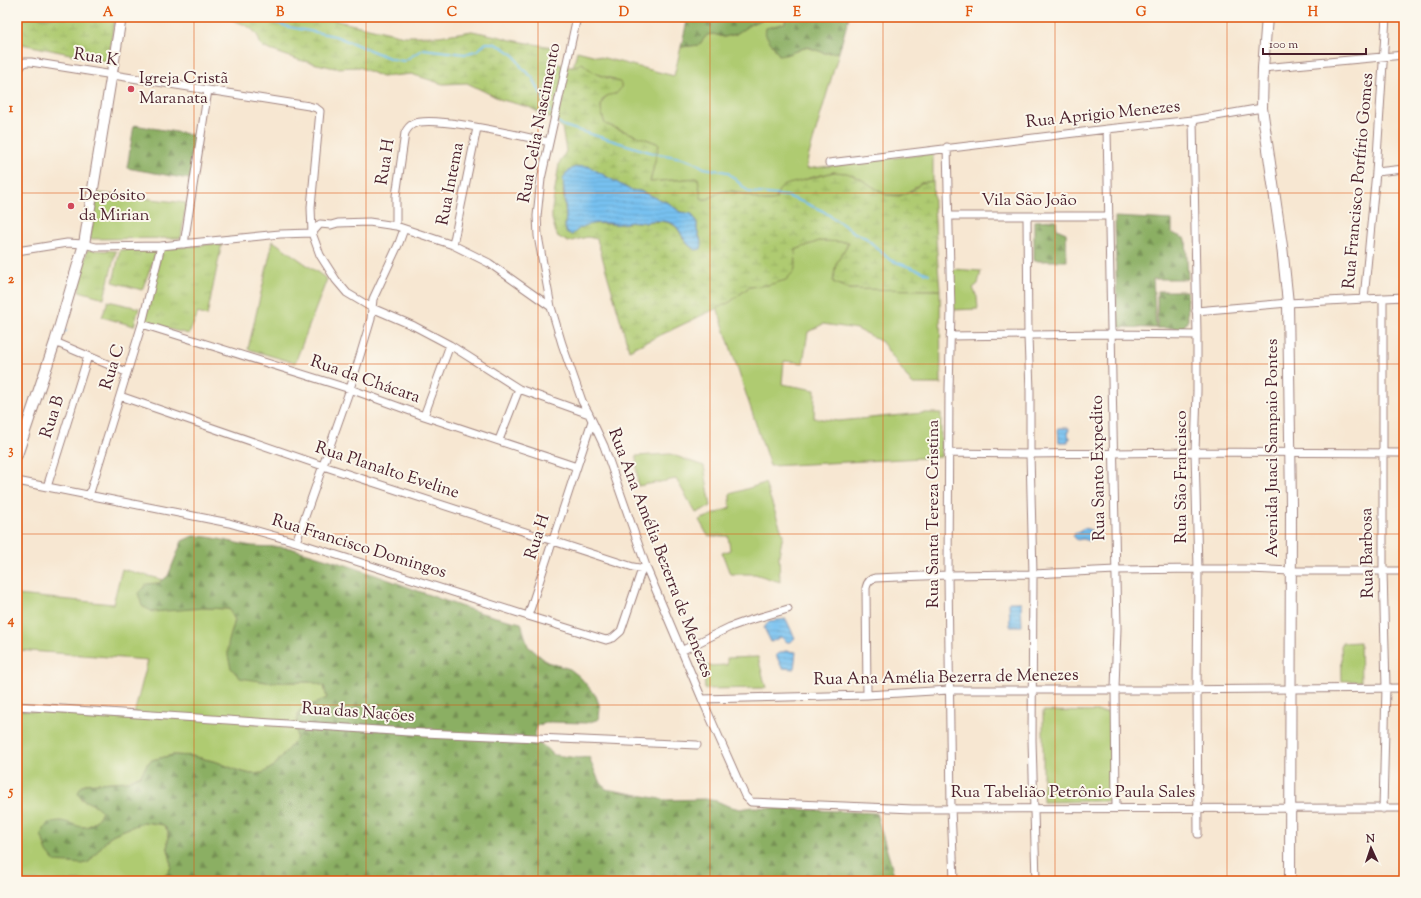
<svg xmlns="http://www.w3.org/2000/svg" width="1421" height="898" viewBox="0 0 1421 898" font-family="'Sorts Mill Goudy',serif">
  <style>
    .green { fill: #afcb71; stroke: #7c754e }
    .forest { fill: url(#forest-firs); stroke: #6a6747 }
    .wetland { fill: url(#wetland-marsh); stroke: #7c754e; fill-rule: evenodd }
    .park { fill: url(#park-tufts); stroke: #7c754e }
    .water { fill: url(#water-rules); stroke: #60708e }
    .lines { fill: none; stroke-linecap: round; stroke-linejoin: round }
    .stream { stroke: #77c1f0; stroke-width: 2 }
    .street-casing { stroke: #a0837e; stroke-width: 9 }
    .secondary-casing { stroke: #a0837e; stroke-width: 12 }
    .street { stroke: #fff; stroke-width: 7 }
    .secondary { stroke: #fff; stroke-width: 10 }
    .grid { fill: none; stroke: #e0560e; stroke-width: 1; stroke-opacity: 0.55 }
    .poi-dot { fill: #d1495b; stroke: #fbf7ec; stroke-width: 1.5 }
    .labels { text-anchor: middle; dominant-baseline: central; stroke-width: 4; stroke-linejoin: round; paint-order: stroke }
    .street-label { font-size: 17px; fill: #4a1f2b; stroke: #fbf7ec }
    .poi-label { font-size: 17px; fill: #4a1f2b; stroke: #fbf7ec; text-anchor: start }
    .neatline { fill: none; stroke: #e0560e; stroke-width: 1.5 }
    .grid-label { font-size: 13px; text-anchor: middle; font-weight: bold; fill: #e0560e }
  </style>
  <defs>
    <pattern id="forest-firs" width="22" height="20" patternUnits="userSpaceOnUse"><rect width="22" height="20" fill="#8baf63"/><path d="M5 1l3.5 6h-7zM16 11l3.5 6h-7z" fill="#748e52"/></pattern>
    <pattern id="wetland-marsh" width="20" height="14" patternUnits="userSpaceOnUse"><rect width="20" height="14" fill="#afcb71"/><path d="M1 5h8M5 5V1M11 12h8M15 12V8" fill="none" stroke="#98ae62"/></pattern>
    <pattern id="park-tufts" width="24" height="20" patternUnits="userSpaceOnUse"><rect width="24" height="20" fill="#afcb71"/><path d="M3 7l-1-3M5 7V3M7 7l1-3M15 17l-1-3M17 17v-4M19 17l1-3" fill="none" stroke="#98ae62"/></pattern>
    <pattern id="water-rules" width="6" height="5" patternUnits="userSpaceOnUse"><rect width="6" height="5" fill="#77c1f0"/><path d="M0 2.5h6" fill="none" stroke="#68a5ce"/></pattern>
  </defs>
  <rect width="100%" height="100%" fill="#fbf7ec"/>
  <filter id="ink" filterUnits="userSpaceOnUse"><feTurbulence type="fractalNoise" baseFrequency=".025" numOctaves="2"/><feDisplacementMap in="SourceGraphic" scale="8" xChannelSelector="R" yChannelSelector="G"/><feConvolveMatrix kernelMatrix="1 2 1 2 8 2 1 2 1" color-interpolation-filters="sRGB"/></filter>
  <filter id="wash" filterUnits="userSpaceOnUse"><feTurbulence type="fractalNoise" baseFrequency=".012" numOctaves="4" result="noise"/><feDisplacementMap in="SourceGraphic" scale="16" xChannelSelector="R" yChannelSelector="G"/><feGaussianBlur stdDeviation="0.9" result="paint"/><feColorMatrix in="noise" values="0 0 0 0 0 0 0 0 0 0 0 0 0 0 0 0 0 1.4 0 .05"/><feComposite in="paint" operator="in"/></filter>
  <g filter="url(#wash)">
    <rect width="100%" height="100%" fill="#f7e7d2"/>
    <path class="green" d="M768 17H786L785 23V55L807 47 825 53 839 52 808 158 806 169 933 153V181L921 183 905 195H886L859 178 834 172 809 178 777 194 776 200C760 205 749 193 734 191 731 191 724 191 721 192 714 194 709 202 701 198L698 178 650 182 659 144 605 124C601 111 597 102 610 94L614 79C601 76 592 73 582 63L573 68 577 51 674 76 681 47 699 45 706 35 713 34 724 37 736 34 751 24Z
      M98 193 186 203 181 238 90 239Z
      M273 241 327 279 295 363 248 349Z
      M819 241 849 242 836 264 833 282 849 289 940 290 941 384H912L882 342 857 329 823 324 808 332 803 363 784 361 782 384 815 390 814 418 838 421 923 413H941V457L770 466 717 307 730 302 749 287 768 285 795 250Z
      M953 269 981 271 978 284 973 288 977 297 978 309 952 310Z
      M670 454 704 466 711 506 696 513 676 479 638 486 636 456Z
      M765 483 783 535 779 555 780 582 755 574H730L722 553 730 550 728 536H708L699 520 730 508V494Z
      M122 569 164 580 159 583 147 584 204 608 229 609 235 620C230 639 227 648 231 668L266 682H312L324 686 327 698 299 712 296 726 297 738 274 766 263 773 251 774 239 771 217 762 192 756 173 755 152 760 147 764 141 775 128 781 84 784 81 799 99 807 102 812C89 834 79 827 60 821L89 862 109 837 114 834 144 822 164 825 168 831V849L171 861V867L168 873 155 881H17V710L133 718 148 660 17 650V595L113 604Z
      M1360 642 1361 681H1342L1341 643Z
      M758 657 766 688 705 689 704 666 727 665V658Z
      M1043 711 1112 712V801L1043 802Z"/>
    <path class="forest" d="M688 17H768L751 24 736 34 724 37 713 34 707 35 699 45 681 47Z
      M786 17H849L839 52 825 53 807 47 785 55H779L765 34 766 28 785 23Z
      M134 125 200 136 194 180 127 168Z
      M1115 217 1172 220V233L1186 239 1188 279H1153L1156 328 1117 327Z
      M1056 220 1057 229 1066 233 1067 261H1034V221Z
      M1157 291H1187L1188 320 1183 328H1157Z
      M193 536C214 536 232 543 252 546 265 547 277 546 290 548 314 555 338 562 361 570 414 588 466 612 521 623L528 646 547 662 570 669 580 677 596 696 600 707 599 719 587 723 549 722 537 726 534 738 554 755 578 758 589 757 598 779 606 789 666 800 705 799 717 801 728 806 740 809 753 807 876 813 896 881H155L168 873 171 867V861L168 849V831L164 825 144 822 114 834 109 837 89 862 83 864 55 862 47 852 41 834 48 823C52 822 57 821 61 821 80 824 87 837 102 812 95 801 84 805 78 793L80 788 85 784 128 781 141 775 147 764 152 760 173 755 192 756 217 762 239 771 251 774 263 773 274 766 297 738 296 726 299 711 327 698 324 686 312 682H266L240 678 231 668 228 656V644L235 620 229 609 204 608 153 612 142 606 138 593 147 584 159 583 168 576 182 541Z"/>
    <path class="wetland" d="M17 17H155L141 21 114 22 108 62 17 43Z
      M224 17H330V18L337 21 404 36H439L472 31 497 36 511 40 552 47 555 62C567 68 570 69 582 63 588 68 594 74 602 76 609 79 614 79 621 83V88L616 94C596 95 600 110 605 124L659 144 650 182 698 178 701 198C709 202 714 194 721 192 741 187 757 206 776 200 777 192 779 189 785 185L834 172 847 173 859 178 886 195 899 196 911 192 921 183 933 181C934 217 937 253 940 290L849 289 833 282 836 264 849 242 819 241 795 250 796 265 794 271 786 280 768 285 749 287 730 302 629 350 597 239 587 237 568 242 557 236 552 219V209L559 164 566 151 562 128 555 121 529 107 502 100 467 83 443 84 411 74 382 77 359 67 335 68 299 60 264 48 260 44C258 26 239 23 224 17ZM588 166 630 190 640 191 659 199 670 204 680 212 692 214 697 223V230L701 240 696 250C673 239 689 219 649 221L646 223C636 220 627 224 617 224 604 225 588 220 576 230L565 227 566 215 563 190Z"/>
    <path class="park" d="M222 243 207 316 198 313 189 334 144 323 162 249Z
      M158 248 142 290 113 282 120 250Z
      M87 250 116 251 104 298 79 291Z
      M108 301 139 308 134 326 102 317Z"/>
    <path class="water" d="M581 166H588L630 190 640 191 659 199 670 204 680 212 692 214 697 223V230L702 245 701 249 696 250C673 238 689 218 649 221L646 223C637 220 628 223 619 224 615 225 610 223 606 223 593 223 582 224 572 235L566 232 565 227 566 215 563 179 566 173 573 168Z
      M1058 428H1069L1068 436 1070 437V439H1068V442H1059Z
      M1084 528 1091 530 1093 538 1090 541 1083 539 1077 540 1073 536 1075 533Z
      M1009 602H1021L1022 626H1010Z
      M786 619 795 638 791 642H787L781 637 771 642 764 628 769 621Z
      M785 651 796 652 794 669 782 668 776 655Z"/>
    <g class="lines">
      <path class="stream" d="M258 17 289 27 335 36 392 59 404 61 423 49 465 54 478 50 486 43H493L502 47 514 55 522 68 533 78 550 112
        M558 122 564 126 653 153 682 158 694 162 704 168 727 172 749 192 787 196 805 203 823 211 855 233 866 238 890 260 929 274
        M62 332 64 331H66"/>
    </g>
  </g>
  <g filter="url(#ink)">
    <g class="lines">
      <defs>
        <path id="street" d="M1263 68 1404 55
          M17 74 21 66 25 62H31L309 106 316 108 320 111 311 207 312 233 320 255 336 280 347 293 372 308 414 326 450 345 519 389 589 414 604 446 647 569 702 699 867 695 949 690H1161L1404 688
          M1193 120 1197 335V391L1195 452 1198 569 1197 689 1198 834
          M1107 129 1117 628 1115 689 1116 808
          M947 147 951 311 949 389 948 575 951 808 954 881
          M829 163 1107 129 1193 120 1262 108
          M1376 172 1404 169
          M949 216H1109
          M1027 217 1028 336 1030 391V454L1033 574 1032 740 1036 881
          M396 226V196L405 133C407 129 409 126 413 124 432 114 524 137 549 142
          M312 233 320 224 331 225 338 223 369 222 396 226 453 245 489 263 551 307 562 344 582 401 589 414
          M184 244 208 90
          M453 245 477 128
          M17 251 67 243 84 244 96 247 161 246 280 234 312 233
          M1364 299 1376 172 1386 17
          M551 307 538 236 537 216 541 179 577 17
          M1196 311 1288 303 1404 297
          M142 324 350 389 424 416 577 467
          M950 336 1111 334 1197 335
          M55 342 126 372
          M120 396 323 466 633 567 646 569
          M424 416 450 345
          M499 440 519 389
          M948 453 1030 454 1195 452 1404 453
          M17 481 229 523 296 542 528 616 606 640 613 638 621 631 642 569
          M47 487 88 356
          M89 496 142 324 161 246
          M296 542 350 389 371 319 373 299 399 243 404 229
          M528 616 592 421
          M681 651 730 627 747 621 788 609
          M867 695 866 588C867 583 869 579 875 578L948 575 1033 574 1116 570 1198 569H1249L1290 571H1404
          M702 699 745 796 751 802 913 809 1404 808
          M17 706 424 733 697 745
          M1383 809 1386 687 1383 571V298"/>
        <path id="secondary" d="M1267 17 1263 68 1262 108 1282 246 1288 303 1291 505 1290 881
          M17 455 55 342 84 244 121 17"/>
      </defs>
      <use href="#street" class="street-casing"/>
      <use href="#secondary" class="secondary-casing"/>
      <use href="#street" class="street"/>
      <use href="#secondary" class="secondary"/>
    </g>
  </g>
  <path class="grid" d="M194 17V881M366 17V881M538 17V881M710 17V881M883 17V881M1055 17V881M1227 17V881M17 193H1404M17 364H1404M17 534H1404M17 705H1404"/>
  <g class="poi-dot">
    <circle cx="131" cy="89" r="4"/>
    <circle cx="71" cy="206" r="4"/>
  </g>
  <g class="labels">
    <g class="street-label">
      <text transform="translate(96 58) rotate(9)">Rua K</text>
      <text transform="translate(1103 115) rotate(-6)">Rua Aprigio Menezes</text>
      <text transform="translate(540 123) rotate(-79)">Rua Celia Nascimento</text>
      <text transform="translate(386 162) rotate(-81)">Rua H</text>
      <text transform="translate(1359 181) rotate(-85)">Rua Francisco Porfírio Gomes</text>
      <text transform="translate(451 184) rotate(-79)">Rua Intema</text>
      <text x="1029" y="201">Vila São João</text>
      <text transform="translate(113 367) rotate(-73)">Rua C</text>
      <text transform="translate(365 380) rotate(19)">Rua da Chácara</text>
      <text transform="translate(53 417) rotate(-72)">Rua B</text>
      <text transform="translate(1273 448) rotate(-90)">Avenida Juaci Sampaio Pontes</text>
      <text transform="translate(1099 468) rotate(-91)">Rua Santo Expedito</text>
      <text transform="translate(387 471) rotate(18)">Rua Planalto Eveline</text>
      <text transform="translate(1182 477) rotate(-90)">Rua São Francisco</text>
      <text transform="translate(934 514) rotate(-90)">Rua Santa Tereza Cristina</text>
      <text transform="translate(538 537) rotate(-72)">Rua H</text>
      <text transform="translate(359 547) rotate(17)">Rua Francisco Domingos</text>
      <text transform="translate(660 553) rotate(69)">Rua Ana Amélia Bezerra de Menezes</text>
      <text transform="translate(1368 553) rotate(-91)">Rua Barbosa</text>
      <text transform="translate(946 678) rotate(-1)">Rua Ana Amélia Bezerra de Menezes</text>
      <text transform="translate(358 713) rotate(4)">Rua das Nações</text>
      <text x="1073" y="793">Rua Tabelião Petrônio Paula Sales</text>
    </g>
    <g class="poi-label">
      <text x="139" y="79">Igreja Cristã<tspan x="139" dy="20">Maranata</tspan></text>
      <text x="79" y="196">Depósito<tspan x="79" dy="20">da Mirian</tspan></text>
    </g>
  </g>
  <rect width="1421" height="898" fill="none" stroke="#fbf7ec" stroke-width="44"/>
  <g transform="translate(1371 848) rotate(357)" stroke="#fbf7ec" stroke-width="3" paint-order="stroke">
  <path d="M0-3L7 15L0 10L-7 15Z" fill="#4a1f2b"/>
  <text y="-6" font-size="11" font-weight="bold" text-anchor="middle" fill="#4a1f2b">N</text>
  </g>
  <path d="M1263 48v6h103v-6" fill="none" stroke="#4a1f2b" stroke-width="2"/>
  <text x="1269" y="48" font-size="12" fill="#4a1f2b" stroke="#fbf7ec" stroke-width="3" paint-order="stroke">100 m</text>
  <rect x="22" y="22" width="1377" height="854" class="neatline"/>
  <g class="grid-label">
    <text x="108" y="16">A</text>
    <text x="280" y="16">B</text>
    <text x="452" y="16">C</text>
    <text x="624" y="16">D</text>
    <text x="797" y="16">E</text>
    <text x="969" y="16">F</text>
    <text x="1141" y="16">G</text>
    <text x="1313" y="16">H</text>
    <text x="11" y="112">1</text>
    <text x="11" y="283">2</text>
    <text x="11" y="454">3</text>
    <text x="11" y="624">4</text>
    <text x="11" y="795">5</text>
  </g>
</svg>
